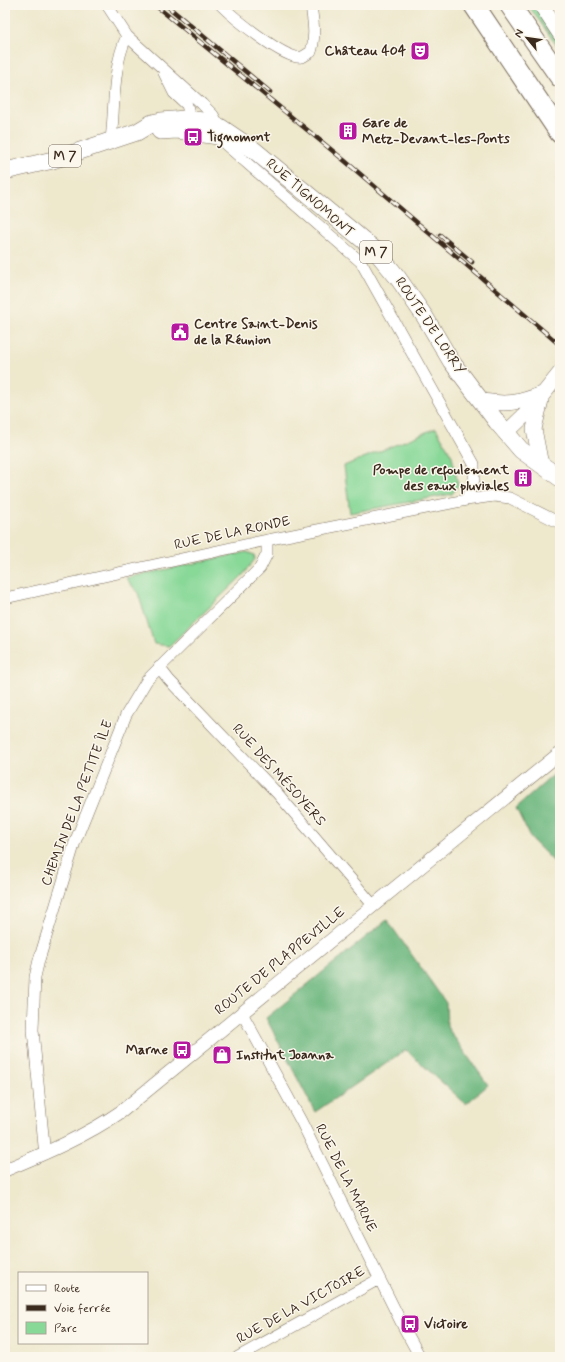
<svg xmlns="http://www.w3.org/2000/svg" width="565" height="1362" viewBox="0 0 565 1362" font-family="Mynerve,sans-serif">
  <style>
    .green { fill: #88d898; stroke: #62815b }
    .forest { fill: #6eb880; stroke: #54714f }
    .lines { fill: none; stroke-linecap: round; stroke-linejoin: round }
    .minor-casing { stroke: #7a6c5b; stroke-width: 12 }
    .tertiary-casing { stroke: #7a6c5b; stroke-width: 14 }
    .secondary-casing { stroke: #7a6c5b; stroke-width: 16 }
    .primary-casing { stroke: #7a6c5b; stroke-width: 18 }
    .motorway-casing { stroke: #7a6c5b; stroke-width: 22 }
    .minor { stroke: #fff; stroke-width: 11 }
    .tertiary { stroke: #fff; stroke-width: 13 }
    .secondary { stroke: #fff; stroke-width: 15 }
    .primary { stroke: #fff; stroke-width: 17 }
    .motorway { stroke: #fff; stroke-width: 20 }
    .rail-casing { stroke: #3b2a1e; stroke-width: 4.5 }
    .rail { stroke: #fbf7ec; stroke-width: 3; stroke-dasharray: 9; stroke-linecap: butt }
    .labels { text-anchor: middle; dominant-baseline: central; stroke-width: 3; stroke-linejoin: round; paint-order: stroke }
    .shield { fill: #fbf7ec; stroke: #75685c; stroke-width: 1 }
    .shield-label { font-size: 13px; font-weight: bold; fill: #3b2a1e }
    .poi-label { font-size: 14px; font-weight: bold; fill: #3b2a1e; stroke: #fbf7ec; text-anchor: start }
    .street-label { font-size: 14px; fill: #3b2a1e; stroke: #fbf7ec }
  </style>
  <rect width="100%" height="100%" fill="#fbf7ec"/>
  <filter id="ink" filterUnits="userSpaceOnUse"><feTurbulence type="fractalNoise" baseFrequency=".025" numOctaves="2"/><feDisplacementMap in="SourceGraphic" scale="8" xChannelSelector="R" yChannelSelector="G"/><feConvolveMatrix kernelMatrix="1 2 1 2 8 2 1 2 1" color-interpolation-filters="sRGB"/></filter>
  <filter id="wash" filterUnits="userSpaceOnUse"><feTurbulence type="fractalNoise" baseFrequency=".012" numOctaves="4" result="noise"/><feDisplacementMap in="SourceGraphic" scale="16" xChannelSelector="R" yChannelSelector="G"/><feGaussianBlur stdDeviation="0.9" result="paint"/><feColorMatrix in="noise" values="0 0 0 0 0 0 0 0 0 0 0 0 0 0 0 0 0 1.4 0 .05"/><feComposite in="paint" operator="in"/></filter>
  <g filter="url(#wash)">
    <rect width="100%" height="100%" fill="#eee8cd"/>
    <path class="green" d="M528 5H536L560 44V50Z
      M436 428 452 456 458 485 452 494 350 513 344 466Z
      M247 552 254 555 255 559 243 575 169 646 154 644 138 593 126 578Z"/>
    <path class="forest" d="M560 769V868L531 839 516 808Z
      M387 920 446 1003 447 1027 488 1085 466 1104 406 1050 315 1112 266 1018Z"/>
  </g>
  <g filter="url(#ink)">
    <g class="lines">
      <defs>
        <path id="minor" d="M107 5 127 36 202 104 213 115 220 127
          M221 5C233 17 286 61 302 57 305 56 308 53 311 52 316 36 313 21 311 5
          M164 73 174 93 187 105 192 125
          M217 137 361 262 474 464V480L466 500
          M111 140C115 107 112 67 127 36
          M5 598 267 540 466 500 494 496 510 498 560 523
          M159 667 169 680 277 793 373 905
          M242 1013 301 1121 403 1326 420 1357
          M46 1153 44 1146 33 1030 35 977 39 960 75 842 126 715 147 680 260 568 267 554V540
          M238 1357 379 1279"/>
        <path id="tertiary" d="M5 1170C46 1153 86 1136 122 1111L560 753"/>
        <path id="secondary" d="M541 5 560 34
          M482 401C507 405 519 403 542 394
          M506 433 532 408 560 373
          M541 465 534 429 541 400"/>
        <path id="primary" d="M160 131 177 130 225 137
          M5 171 53 160 137 132 152 123 161 121 185 119 203 121 220 127 254 150 374 249 398 278 425 317 451 361 497 422 521 450 560 478"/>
        <path id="motorway" d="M474 5 560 133
          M510 5 560 77"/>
      </defs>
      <use href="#minor" class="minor-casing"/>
      <use href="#tertiary" class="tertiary-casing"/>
      <use href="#secondary" class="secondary-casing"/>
      <use href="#primary" class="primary-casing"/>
      <use href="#motorway" class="motorway-casing"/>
      <use href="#minor" class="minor"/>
      <use href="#tertiary" class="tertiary"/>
      <use href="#secondary" class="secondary"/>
      <use href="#primary" class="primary"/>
      <use href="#motorway" class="motorway"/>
      <defs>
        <path id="rail" d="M155 5 345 161 560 345
          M166 5 270 92
          M440 235 472 262"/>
      </defs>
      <use href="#rail" class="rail-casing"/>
      <use href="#rail" class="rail"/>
    </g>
  </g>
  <defs>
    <symbol id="theatre-square" viewBox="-11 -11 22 22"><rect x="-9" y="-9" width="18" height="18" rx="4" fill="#b5179e" stroke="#fbf7ec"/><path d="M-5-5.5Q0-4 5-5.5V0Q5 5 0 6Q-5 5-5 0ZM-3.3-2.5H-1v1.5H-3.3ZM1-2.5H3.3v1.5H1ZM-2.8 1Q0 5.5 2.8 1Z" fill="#fff"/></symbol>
    <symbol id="building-square" viewBox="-11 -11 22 22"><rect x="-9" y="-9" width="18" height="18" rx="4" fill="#b5179e" stroke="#fbf7ec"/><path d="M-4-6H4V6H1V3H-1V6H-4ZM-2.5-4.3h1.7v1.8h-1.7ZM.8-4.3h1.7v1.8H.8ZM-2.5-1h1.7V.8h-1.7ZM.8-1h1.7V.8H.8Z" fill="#fff"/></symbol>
    <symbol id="bus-square" viewBox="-11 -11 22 22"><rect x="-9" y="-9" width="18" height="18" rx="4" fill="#b5179e" stroke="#fbf7ec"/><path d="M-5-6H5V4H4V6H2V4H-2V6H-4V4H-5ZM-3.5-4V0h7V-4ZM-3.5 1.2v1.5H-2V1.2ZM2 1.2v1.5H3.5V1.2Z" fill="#fff"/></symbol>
    <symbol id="civic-square" viewBox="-11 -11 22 22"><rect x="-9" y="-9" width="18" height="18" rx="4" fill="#b5179e" stroke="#fbf7ec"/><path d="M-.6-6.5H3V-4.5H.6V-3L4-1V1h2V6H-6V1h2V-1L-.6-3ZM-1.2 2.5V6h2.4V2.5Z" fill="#fff"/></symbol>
    <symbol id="shop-square" viewBox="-11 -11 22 22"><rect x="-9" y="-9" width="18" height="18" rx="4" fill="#b5179e" stroke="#fbf7ec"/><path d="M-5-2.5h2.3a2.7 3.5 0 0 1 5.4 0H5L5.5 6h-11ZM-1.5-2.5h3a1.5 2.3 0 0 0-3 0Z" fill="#fff"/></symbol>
  </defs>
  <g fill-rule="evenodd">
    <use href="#theatre-square" x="409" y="40" width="22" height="22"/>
    <use href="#building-square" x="337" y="120" width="22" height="22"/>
    <use href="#bus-square" x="182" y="126" width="22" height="22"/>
    <use href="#civic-square" x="169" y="321" width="22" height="22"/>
    <use href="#building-square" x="512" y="467" width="22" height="22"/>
    <use href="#bus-square" x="171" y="1039" width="22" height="22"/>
    <use href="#shop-square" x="211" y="1044" width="22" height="22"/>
    <use href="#bus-square" x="399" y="1313" width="22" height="22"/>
  </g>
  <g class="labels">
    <g class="shield">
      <rect x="49" y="145" width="32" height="22" rx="3"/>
      <rect x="360" y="241" width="32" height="22" rx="3"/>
    </g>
    <g class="shield-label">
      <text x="65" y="156">M 7</text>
      <text x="376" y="252">M 7</text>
    </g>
    <g class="poi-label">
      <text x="406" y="51" text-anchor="end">Château 404</text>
      <text x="362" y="123">Gare de<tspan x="362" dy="16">Metz-Devant-les-Ponts</tspan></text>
      <text x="207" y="137">Tignomont</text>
      <text x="194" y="324">Centre Saint-Denis<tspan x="194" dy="16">de la Réunion</tspan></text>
      <text x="509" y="470" text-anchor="end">Pompe de refoulement<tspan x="509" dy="16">des eaux pluviales</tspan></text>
      <text x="168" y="1050" text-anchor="end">Marne</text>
      <text x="236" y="1055">Institut Joanna</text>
      <text x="424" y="1324">Victoire</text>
    </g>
    <g class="street-label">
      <text transform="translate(310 198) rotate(41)">RUE TIGNOMONT</text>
      <text transform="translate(430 326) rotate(56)">ROUTE DE LORRY</text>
      <text transform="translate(232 533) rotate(-12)">RUE DE LA RONDE</text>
      <text transform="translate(279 775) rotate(48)">RUE DES MÉSOYERS</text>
      <text transform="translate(77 803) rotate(-69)">CHEMIN DE LA PETITE ÎLE</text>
      <text transform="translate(280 961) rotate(-39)">ROUTE DE PLAPPEVILLE</text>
      <text transform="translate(346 1178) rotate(63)">RUE DE LA MARNE</text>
      <text transform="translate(301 1305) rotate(-29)">RUE DE LA VICTOIRE</text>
    </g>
  </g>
  <rect width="565" height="1362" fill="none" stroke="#fbf7ec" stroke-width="20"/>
  <rect x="18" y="1272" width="130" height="72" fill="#fbf7ec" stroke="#aea59a"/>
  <rect x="26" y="1285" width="20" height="6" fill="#ffffff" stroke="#aea59a"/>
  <text x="54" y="1292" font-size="12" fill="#3b2a1e">Route</text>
  <rect x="26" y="1305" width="20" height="6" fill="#3b2a1e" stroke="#aea59a"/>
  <text x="54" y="1312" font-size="12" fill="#3b2a1e">Voie ferrée</text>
  <rect x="26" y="1322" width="20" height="12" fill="#88d898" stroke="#aea59a"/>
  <text x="54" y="1332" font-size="12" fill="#3b2a1e">Parc</text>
  <g transform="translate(527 38) rotate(299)" stroke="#fbf7ec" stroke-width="3" paint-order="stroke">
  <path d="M0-3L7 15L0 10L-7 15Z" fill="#3b2a1e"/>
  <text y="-6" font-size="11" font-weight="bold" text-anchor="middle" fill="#3b2a1e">N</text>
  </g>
</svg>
